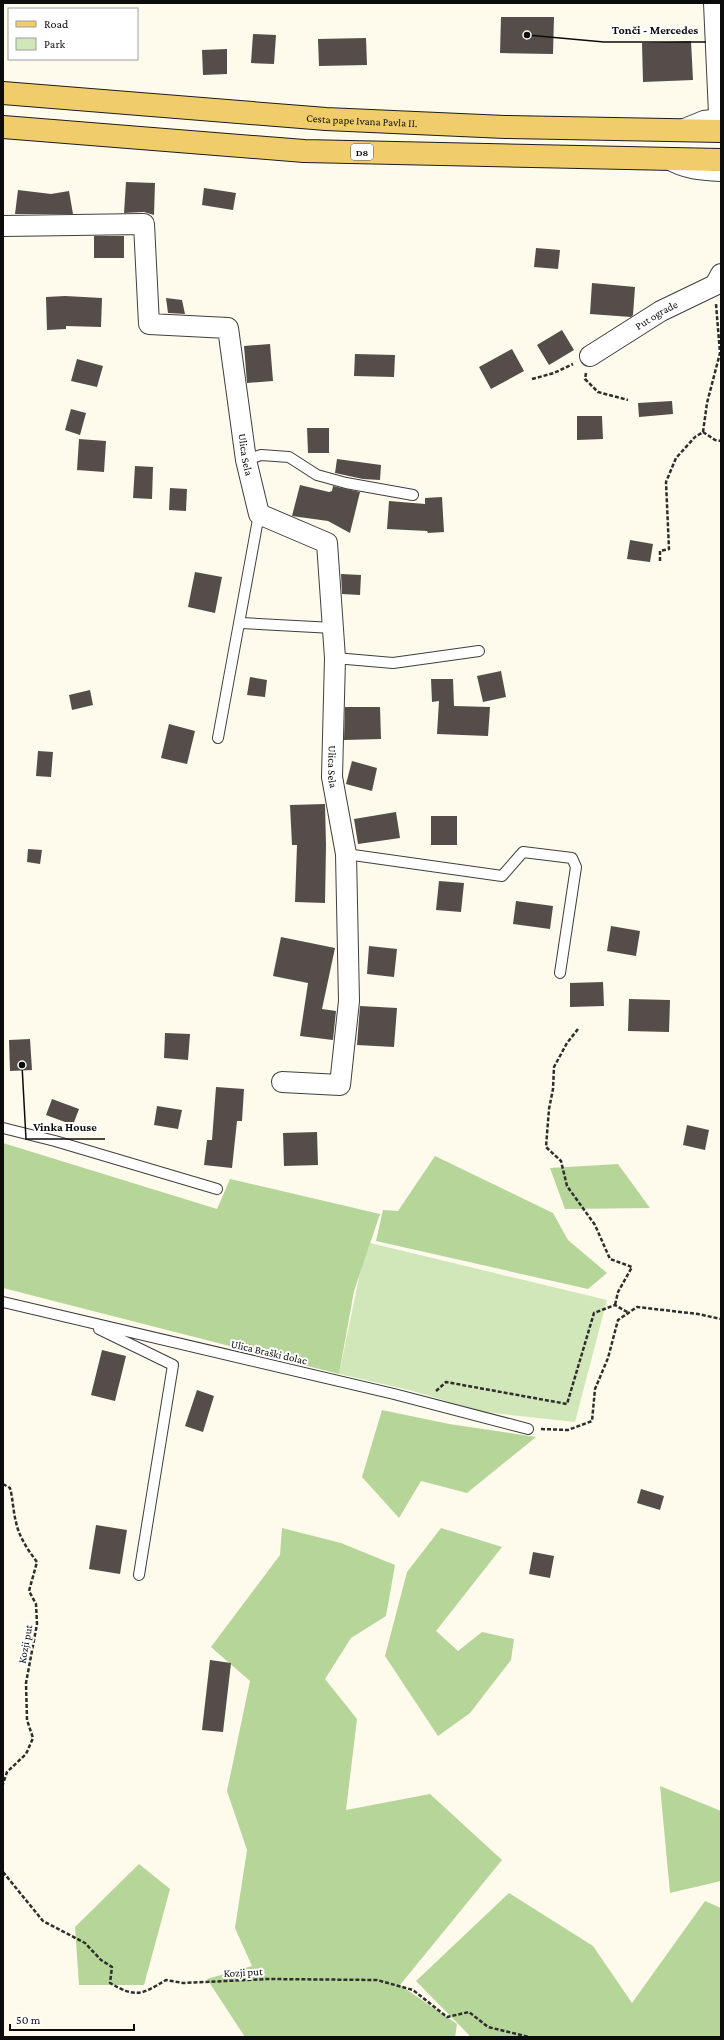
<svg xmlns="http://www.w3.org/2000/svg" width="724" height="2040" viewBox="0 0 724 2040" font-family="'Crimson Pro',serif">
  <style>
    .green { fill: #d1e6b9 }
    .forest { fill: #b6d599 }
    .building { fill: #544d49 }
    .lines { fill: none; stroke-linecap: round; stroke-linejoin: round }
    .service-casing { stroke: #3f3f3f; stroke-width: 12 }
    .minor-casing { stroke: #3f3f3f; stroke-width: 22 }
    .primary-casing { stroke: #1d1d1d; stroke-width: 24 }
    .path { stroke: #2e2e2e; stroke-width: 2.5; stroke-dasharray: 4 2; stroke-linecap: butt }
    .service { stroke: #fff; stroke-width: 10 }
    .minor { stroke: #fff; stroke-width: 20 }
    .primary { stroke: #f0cc6b; stroke-width: 22 }
    .labels { text-anchor: middle; dominant-baseline: central; stroke-width: 4; stroke-linejoin: round; paint-order: stroke }
    .shield { fill: #fff; stroke: #555; stroke-width: 1 }
    .shield-label { font-size: 10px; font-weight: bold; fill: #0c0c0c }
    .street-label { font-size: 11px; fill: #0c0c0c; stroke: #fff }
    .leader { fill: none; stroke: #0c0c0c; stroke-width: 1.5 }
    .callout-dot { fill: #0c0c0c; stroke: #fff; stroke-width: 1.5 }
    .callout-label { font-size: 12px; text-anchor: middle; font-weight: bold; fill: #0c0c0c; stroke: #fff; stroke-width: 4; stroke-linejoin: round; paint-order: stroke }
  </style>
  <rect width="100%" height="100%" fill="#fefaec"/>
  <path class="green" d="M370 1243 607 1300 575 1422 484 1412 409 1390 339 1374 360 1273Z"/>
  <path class="forest" d="M3 1143 217 1209 230 1179 380 1214 354 1291 339 1374 3 1288Z
    M435 1156 553 1213 568 1240 607 1273 588 1289 376 1241 383 1210 398 1211Z
    M618 1164 650 1208 565 1209 550 1168Z
    M382 1410 449 1424 536 1437 467 1493 421 1481 399 1518 362 1477Z
    M282 1528 341 1543 395 1565 386 1616 351 1638 325 1679 357 1719 346 1810 430 1794 502 1860 400 1985 457 2024 455 2037H245L207 1979 252 1966 235 1928 247 1850 227 1791 250 1681 211 1647 280 1555Z
    M441 1528 502 1547 436 1631 458 1651 482 1632 514 1639 511 1660 470 1713 438 1736 385 1656 407 1572Z
    M660 1786 721 1811V1881L670 1893Z
    M139 1864 170 1889 144 1985H79L75 1927Z
    M509 1893 593 1946 632 2003 705 1901 721 1908V2037H469V2035L416 1981Z"/>
  <path class="building" d="M501 17H554L553 54 500 53Z
    M253 34 276 35 274 64 251 63Z
    M366 38 367 65 319 66 318 39Z
    M691 41 693 80 643 82 642 43Z
    M227 49V74L203 75 202 50Z
    M126 182 155 183 154 215 144 212 124 213Z
    M204 188 236 193 233 210 202 205Z
    M18 190 51 194 69 191 73 214H15Z
    M94 236H124V258H94Z
    M536 248 560 250 558 269 534 267Z
    M592 283 635 287 633 315 631 317 590 314Z
    M65 296 102 298 101 327 66 326V329L47 330 46 297Z
    M166 298 182 300 185 314 168 313Z
    M562 330 574 350 549 365 537 345Z
    M270 344 273 381 247 383 244 346Z
    M512 349 524 371 491 389 479 367Z
    M355 354 395 355 394 377 354 376Z
    M77 359 103 366 97 387 71 381Z
    M672 401 673 414 639 417 638 403Z
    M71 409 86 413 80 435 65 430Z
    M577 416H602L603 439 577 440Z
    M307 428H329V453H308Z
    M79 439 106 441 104 472 77 470Z
    M337 459 381 465 380 480 363 479 335 473Z
    M135 466 153 467 152 499 133 498Z
    M300 485 329 492 332 491 333 486 360 492 350 533 328 521 292 516Z
    M170 488 187 489 186 511 169 510Z
    M442 497 444 532 428 533 427 531 387 529 389 501 425 504V498Z
    M630 540 653 544 650 562 627 559Z
    M195 572 222 577 215 613 188 607Z
    M341 574 361 575 360 595 342 594Z
    M501 671 506 697 483 702 477 676Z
    M250 677 267 680 265 697 247 695Z
    M431 679H453L454 706 490 707 488 736 437 734 439 701 432 702Z
    M90 690 93 705 72 710 69 695Z
    M345 707H380L381 739 344 740Z
    M169 724 195 731 187 764 161 758Z
    M38 751 53 752 51 777 36 776Z
    M352 761 377 768 372 791 346 784Z
    M325 804 326 845 325 903 295 902 297 845H292L290 805Z
    M396 812 400 838 358 844 354 819Z
    M431 816H457V845H431Z
    M28 849 42 850 40 864 27 862Z
    M439 881 464 883 461 912 436 910Z
    M516 901 553 906 550 929 513 924Z
    M611 926 640 931 636 956 607 951Z
    M281 937 335 948 322 1009 336 1011 333 1040 300 1036 308 983 273 976Z
    M369 946 397 949 394 977 367 974Z
    M603 982 604 1006 570 1007V983Z
    M629 999 670 1000 669 1032 628 1031Z
    M360 1006 397 1008 394 1047 357 1045Z
    M165 1033 190 1034 188 1060 164 1058Z
    M30 1039 32 1070 10 1071 9 1040Z
    M216 1087 244 1089 242 1121H237L232 1168 204 1165 207 1140H212Z
    M52 1099 79 1109 73 1125 46 1115Z
    M157 1106 182 1110 178 1129 154 1125Z
    M687 1125 709 1130 705 1150 683 1145Z
    M317 1132 318 1165 284 1166 283 1133Z
    M102 1350 126 1356 115 1401 91 1395Z
    M197 1390 214 1396 203 1432 185 1426Z
    M641 1489 664 1496 660 1510 637 1503Z
    M96 1525 127 1530 120 1574 89 1569Z
    M533 1552 554 1556 550 1578 529 1574Z
    M210 1660 231 1663 223 1732 202 1730Z"/>
  <g class="lines">
    <defs>
      <path id="service" d="M681 125 703 116 721 114
        M666 163C683 174 702 175 721 176
        M246 460 261 455 289 457 317 475 346 483 413 495
        M241 623 333 628
        M335 658 393 663 479 651
        M218 738 259 514
        M346 854 502 876 523 852 572 858 576 867 560 973
        M3 1128 55 1141 217 1189
        M3 1302 394 1394 528 1429
        M99 1329 173 1365 139 1575"/>
      <g id="minor">
        <path d="M714 3 719 114"/>
        <path id="s1" d="M3 226 144 224 149 324 228 328 246 460 259 514 327 543 335 658 332 777 346 854 349 1001 340 1085 282 1082"/>
        <path id="s2" d="M590 356 661 311 715 285 721 274"/>
      </g>
      <g id="primary">
        <path id="s3" d="M3 93 326 119 505 127 721 131"/>
        <path d="M3 127 304 151 721 160"/>
      </g>
    </defs>
    <use href="#service" class="service-casing"/>
    <use href="#minor" class="minor-casing"/>
    <use href="#primary" class="primary-casing"/>
    <path class="path" d="M586 373 585 379 598 392 628 400
      M532 379 554 373 573 364
      M703 432 715 440 721 441
      M660 561V551L669 549 666 482 676 458 695 437 703 432 707 403 720 353 716 304
      M578 1029 567 1043 554 1067 553 1089 549 1109 546 1147 561 1161 567 1186 595 1225 610 1259 632 1267 618 1292 615 1305
      M436 1391 446 1382 567 1404 594 1313 615 1305 629 1313
      M541 1429 568 1430 592 1421 595 1389 608 1358 618 1320 637 1307 698 1314 721 1319
      M3 1484 10 1488C13 1499 13 1511 16 1522 19 1537 28 1550 37 1562L29 1591 36 1604 37 1624 26 1683 27 1720 33 1738 26 1754 7 1772 3 1784
      M3 1872 43 1921 85 1943 101 1960 112 1967 110 1983C136 1998 141 1995 166 1980L183 1983 268 1979 377 1980 413 1990 447 2017 469 2012 488 2027 529 2037"/>
    <use href="#service" class="service"/>
    <use href="#minor" class="minor"/>
    <use href="#primary" class="primary"/>
  </g>
  <g class="labels">
    <rect class="shield" x="351" y="144" width="22" height="16" rx="3"/>
    <g class="shield-label">
      <text x="362" y="152">D8</text>
    </g>
    <g class="street-label">
      <text stroke="none"><textPath href="#s3" startOffset="360">Cesta pape Ivana Pavla II.</textPath></text>
      <text stroke="none"><textPath href="#s2" startOffset="78">Put ograde</textPath></text>
      <text stroke="none"><textPath href="#s1" startOffset="448">Ulica Sela</textPath></text>
      <text stroke="none"><textPath href="#s1" startOffset="807">Ulica Sela</textPath></text>
      <text transform="translate(269 1352) rotate(13)">Ulica Braški dolac</text>
      <text transform="translate(25 1644) rotate(-80)">Kozji put</text>
      <text transform="translate(243 1972) rotate(-3)">Kozji put</text>
    </g>
  </g>
  <path class="leader" d="M527 35L604 42H706M22 1065L26 1139H105"/>
  <g class="callout-dot">
    <circle cx="527" cy="35" r="4"/>
    <circle cx="22" cy="1065" r="4"/>
  </g>
  <g class="callout-label">
    <text x="655" y="34">Tonči - Mercedes</text>
    <text x="65" y="1131">Vinka House</text>
  </g>
  <rect width="724" height="2040" fill="none" stroke="#0c0c0c" stroke-width="8"/>
  <rect x="8" y="8" width="130" height="52" fill="#ffffff" stroke="#9e9e9e"/>
  <rect x="16" y="21" width="20" height="6" fill="#f0cc6b" stroke="#9e9e9e"/>
  <text x="44" y="28" font-size="12" fill="#0c0c0c">Road</text>
  <rect x="16" y="38" width="20" height="12" fill="#d1e6b9" stroke="#9e9e9e"/>
  <text x="44" y="48" font-size="12" fill="#0c0c0c">Park</text>
  <path d="M10 2024v6h124v-6" fill="none" stroke="#0c0c0c" stroke-width="2"/>
  <text x="16" y="2024" font-size="12" fill="#0c0c0c" stroke="#ffffff" stroke-width="3" paint-order="stroke">50 m</text>
</svg>
